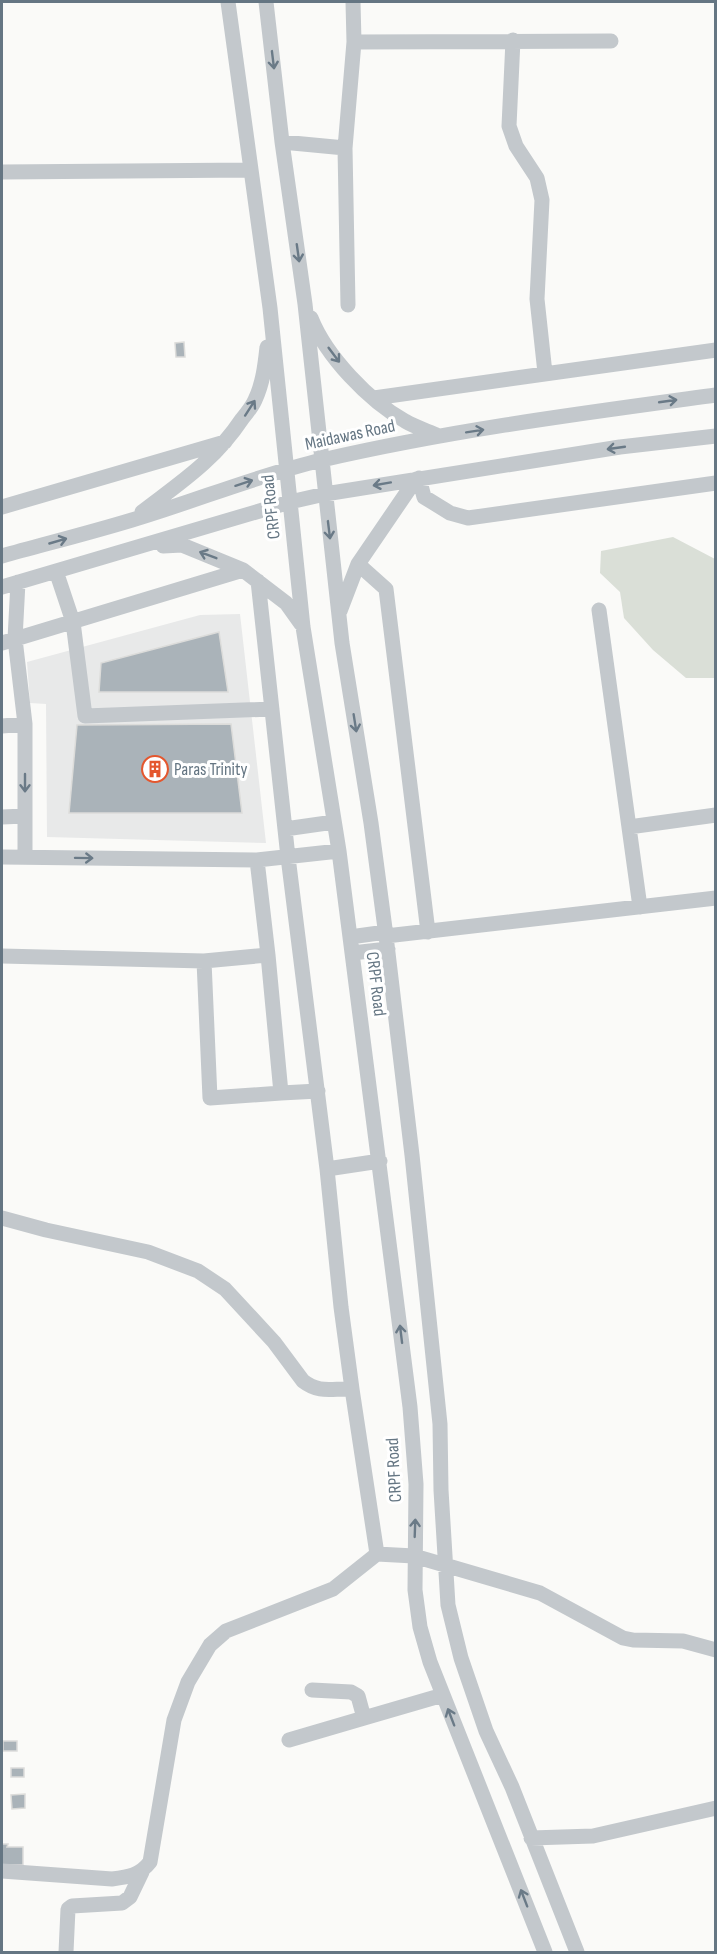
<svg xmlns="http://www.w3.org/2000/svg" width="717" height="1954" viewBox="0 0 717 1954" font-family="'Sofia Sans Condensed',sans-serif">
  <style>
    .built { fill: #e8e9e9 }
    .green { fill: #dadfd7 }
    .building { fill: #aab3b9; stroke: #dcdcda; stroke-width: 1.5 }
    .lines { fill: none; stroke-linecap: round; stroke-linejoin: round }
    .minor { stroke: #c3c8cc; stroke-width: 15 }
    .oneway { stroke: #6a7a87 }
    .labels { text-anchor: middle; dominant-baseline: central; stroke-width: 6; stroke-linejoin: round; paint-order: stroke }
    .street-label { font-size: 18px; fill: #657683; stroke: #fff }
    .poi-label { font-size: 18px; fill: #657683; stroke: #fff; text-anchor: start }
  </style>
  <rect width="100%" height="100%" fill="#fafaf8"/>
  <path class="built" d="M240 614 266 843 47 837 46 704 30 703 27 662 200 615Z"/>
  <path class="green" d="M673 537 715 559V678H686L653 650 624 618 620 592 600 573 601 551Z"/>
  <path class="building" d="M184 342 185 357H176L175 343Z
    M219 632 228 692H99L101 663Z
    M231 724 242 813H69L77 725Z
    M3 1741H17V1751H3Z
    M11 1768H24V1777H11Z
    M25 1794V1808L12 1809 11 1795Z
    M2 1844H8L7 1847H23V1865H2Z"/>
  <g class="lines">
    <path class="minor" d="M228 2 270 308 303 627 339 851 410 1407 416 1484 415 1590 420 1627 430 1662 545 1952
      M266 2 282 142 305 304 342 643 371 823 386 936 412 1155 440 1424 441 1490 448 1605 461 1658 486 1731 512 1787 577 1952
      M513 40 509 126 516 146 537 178 542 200 537 299 545 373
      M354 42 611 41
      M282 142 345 148
      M2 172 250 170
      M348 305 345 148 354 42 353 2
      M311 318C326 356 369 401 405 421 415 427 428 431 439 436
      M374 398 716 350
      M419 478 424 497 450 513 468 518 716 483
      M2 507 225 442
      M142 512C181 482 214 461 242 419 247 413 252 407 255 400 263 383 265 365 267 347
      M163 546 182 545 243 570 286 603 301 624
      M2 556C45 544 89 533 132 520 196 501 258 475 322 460 452 430 584 413 716 395
      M358 564 386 589 428 932
      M56 571 73 622 85 716 272 709
      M258 581 288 857 327 1169
      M18 582 15 639 25 724V857
      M2 587 290 502 325 494 620 447 716 436
      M599 610 640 907
      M340 611 358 564 416 479
      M2 643 243 570
      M2 726 25 724
      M2 817 25 816
      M629 827 716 815
      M285 829 334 822
      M2 857 257 860 339 851
      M386 936 716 898
      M350 937 386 932
      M352 953 388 949
      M2 956 204 961 268 955 257 860
      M204 961 210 1098 281 1093 268 955
      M281 1093 318 1091
      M2 1218 46 1230 148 1252 198 1271 225 1289 274 1342 303 1381C320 1394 332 1388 352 1389L341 1307 327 1169 380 1161
      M352 1389 377 1554
      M312 1690 351 1692 358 1696 364 1718 443 1695
      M289 1740 364 1718
      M531 1838 593 1836 716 1808
      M2 1871 112 1879C129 1877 140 1875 150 1862L174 1720 188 1682 210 1645 226 1631 333 1589 377 1554 414 1556 540 1593 623 1638 633 1640 683 1641 716 1650
      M66 1952 68 1909 72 1906 122 1903 130 1897 142 1872"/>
  </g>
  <defs><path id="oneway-shaft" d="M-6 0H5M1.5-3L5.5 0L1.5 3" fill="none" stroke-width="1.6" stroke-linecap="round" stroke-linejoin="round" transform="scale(1.5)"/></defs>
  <g class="oneway">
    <use href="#oneway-shaft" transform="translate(273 60) rotate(83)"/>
    <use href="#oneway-shaft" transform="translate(298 253) rotate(82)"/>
    <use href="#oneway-shaft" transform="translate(334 355) rotate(53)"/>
    <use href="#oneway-shaft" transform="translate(668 401) rotate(-8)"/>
    <use href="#oneway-shaft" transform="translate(250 408) rotate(-57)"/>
    <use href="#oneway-shaft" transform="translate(475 431) rotate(-9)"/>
    <use href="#oneway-shaft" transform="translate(616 448) rotate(172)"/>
    <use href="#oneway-shaft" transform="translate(244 483) rotate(-18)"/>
    <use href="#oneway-shaft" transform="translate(382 484) rotate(170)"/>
    <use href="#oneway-shaft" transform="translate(329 530) rotate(83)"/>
    <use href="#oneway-shaft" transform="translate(58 541) rotate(-16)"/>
    <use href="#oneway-shaft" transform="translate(208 555) rotate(-159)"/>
    <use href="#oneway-shaft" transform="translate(355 723) rotate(81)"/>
    <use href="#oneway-shaft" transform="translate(25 783) rotate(90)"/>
    <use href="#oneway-shaft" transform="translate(84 858) rotate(1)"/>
    <use href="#oneway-shaft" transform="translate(401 1334) rotate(-97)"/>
    <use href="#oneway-shaft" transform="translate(415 1528) rotate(-88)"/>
    <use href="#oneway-shaft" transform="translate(451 1717) rotate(-111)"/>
    <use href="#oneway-shaft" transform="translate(524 1898) rotate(-111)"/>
  </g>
  <defs>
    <symbol id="building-ring" viewBox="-11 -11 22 22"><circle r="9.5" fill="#fff" stroke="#e4572e" stroke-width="1.5"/><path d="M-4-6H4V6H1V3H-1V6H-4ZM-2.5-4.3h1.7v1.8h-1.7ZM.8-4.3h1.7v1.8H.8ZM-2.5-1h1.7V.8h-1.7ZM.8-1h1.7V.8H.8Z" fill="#e4572e"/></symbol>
  </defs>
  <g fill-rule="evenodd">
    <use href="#building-ring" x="140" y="754" width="30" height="30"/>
  </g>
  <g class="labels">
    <g class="street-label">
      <text transform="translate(350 435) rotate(-12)">Maidawas Road</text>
      <text transform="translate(271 507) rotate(-96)">CRPF Road</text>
      <text transform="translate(376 984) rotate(83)">CRPF Road</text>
      <text transform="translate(394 1470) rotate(-93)">CRPF Road</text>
    </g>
    <g class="poi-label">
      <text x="174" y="769">Paras Trinity</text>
    </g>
  </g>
  <rect width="717" height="1954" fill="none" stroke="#657683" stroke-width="6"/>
</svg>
